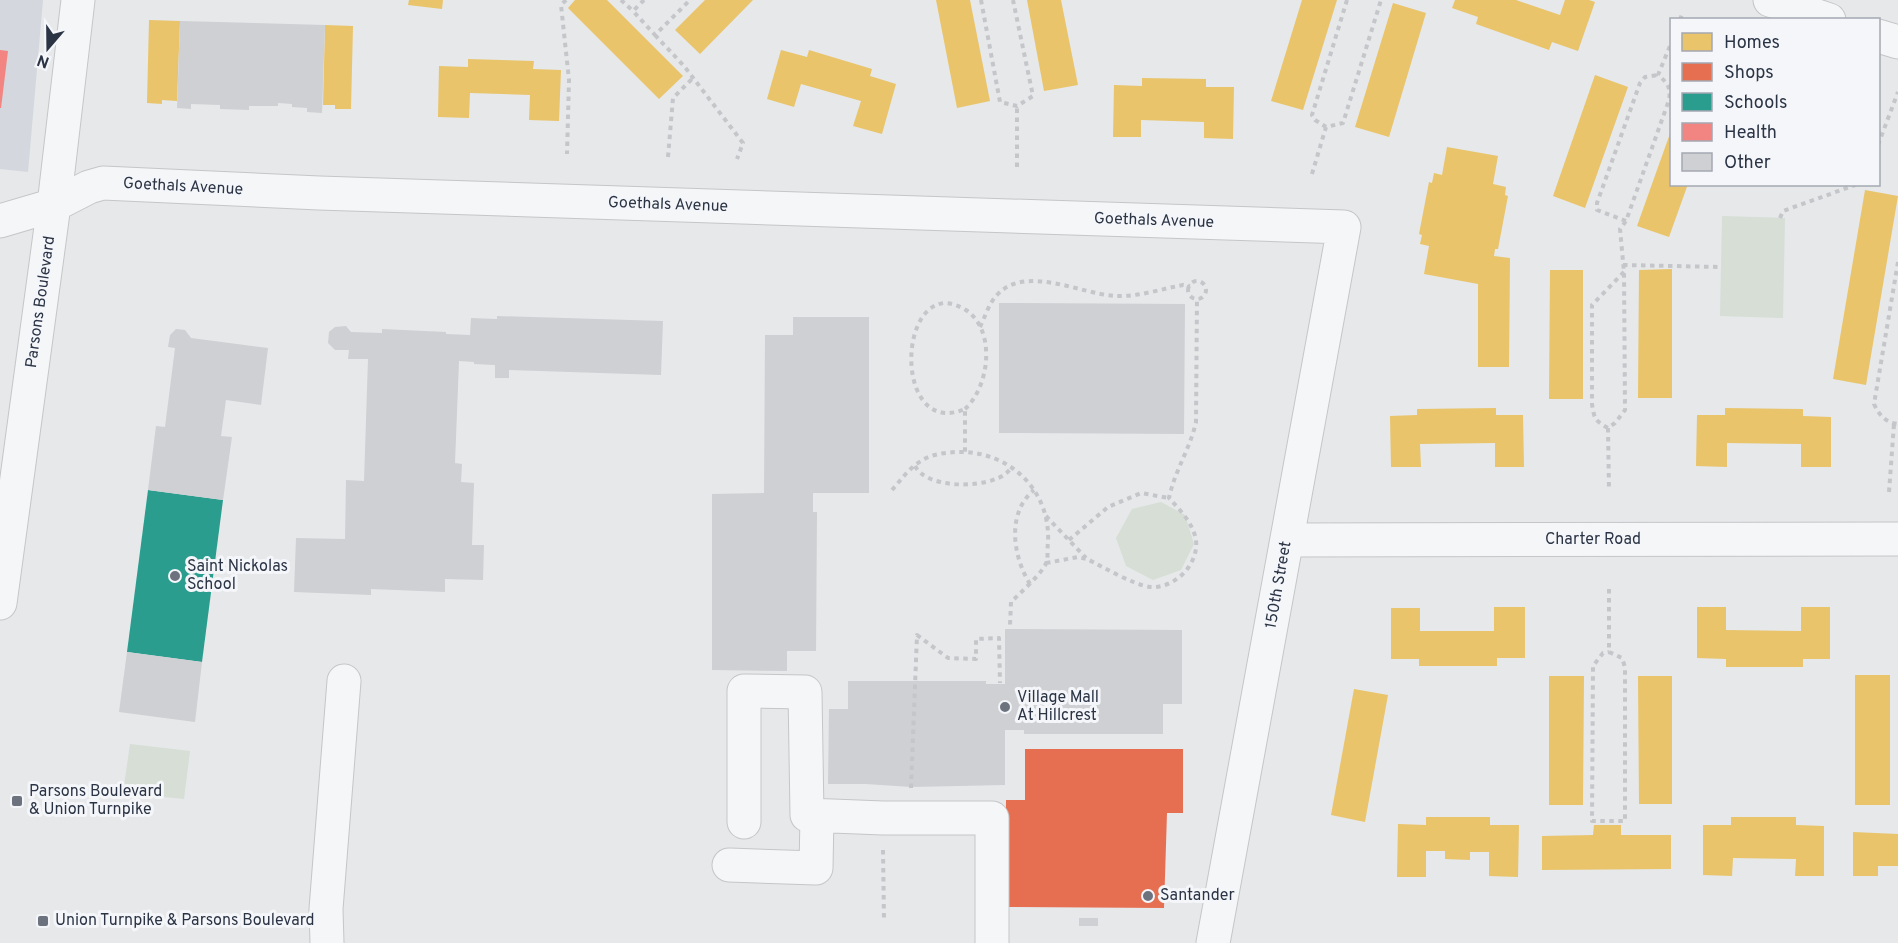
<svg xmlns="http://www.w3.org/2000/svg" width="1898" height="943" viewBox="0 0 1898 943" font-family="Overpass,sans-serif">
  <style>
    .built { fill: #d4d7dd }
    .green { fill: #d6ded6 }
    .homes { fill: #e9c46a }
    .shops { fill: #e76f51 }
    .schools { fill: #2a9d8f }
    .health { fill: #f28482 }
    .building { fill: #ced0d3 }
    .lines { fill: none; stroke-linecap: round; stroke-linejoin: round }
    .minor-casing { stroke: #c4c6c8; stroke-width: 35 }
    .path { stroke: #c5c6ca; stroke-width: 4; stroke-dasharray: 4.5 4.5; stroke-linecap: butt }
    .minor { stroke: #f5f6f7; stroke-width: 33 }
    .poi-dot { fill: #6c737f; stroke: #f4f6f9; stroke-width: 2 }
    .labels { text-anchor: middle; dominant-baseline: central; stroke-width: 6; stroke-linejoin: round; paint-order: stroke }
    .street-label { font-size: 16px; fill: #2b3445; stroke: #f4f6f9 }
    .poi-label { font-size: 16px; fill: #2b3445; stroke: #f4f6f9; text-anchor: start }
  </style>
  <rect width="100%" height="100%" fill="#e6e8ea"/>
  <path class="built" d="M0 0H43L28 172 0 169Z"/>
  <path class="green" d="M1722 216 1785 218 1783 318 1720 316Z
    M1161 502 1185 515 1194 544 1181 570 1153 580 1126 566 1116 538 1132 509Z
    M130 744 190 751 184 799 123 793Z"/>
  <path class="homes" d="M409 0H443L442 9 408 5Z
    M575 0H607L683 76 659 99 568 8Z
    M705 0H753L700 54 675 30Z
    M936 0H970L990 101 957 108Z
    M1027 0H1061L1078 85 1044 91Z
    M1302 0H1337L1303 110 1271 101Z
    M1455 0H1516L1560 15 1565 0H1589L1595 2 1578 51 1552 42 1549 50 1476 24 1478 17 1452 8Z
    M1393 3 1426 13 1389 137 1355 127Z
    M149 20 180 21 177 101 162 100V104L147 103Z
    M325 25 353 26 351 109H335V105H323Z
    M781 50 807 57 809 50 872 69 870 76 896 84 882 134 853 126 861 101 801 84 794 107 767 99Z
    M468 59 534 61 533 69 561 70 559 121 529 120 530 95 470 93 469 118 438 117 439 66 468 67Z
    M1595 75 1628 87 1585 208 1553 196Z
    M1142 78 1206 79V87H1234L1233 139 1204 138V122L1141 120V137H1113L1114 85 1142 86Z
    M1672 128V184H1688L1669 237 1637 226Z
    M1447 147 1498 156 1493 184 1506 187 1505 195 1508 196 1498 249H1495L1494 256 1510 258 1509 367H1478V284L1424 274 1429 246 1420 244 1422 235 1419 234 1429 182 1432 183 1434 173 1442 175Z
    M1865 190 1898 196 1866 385 1833 379Z
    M1672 269V398H1638L1639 270Z
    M1550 270H1583V399H1549Z
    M1496 408V415H1523L1524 467H1495V443L1420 444 1421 467H1391L1390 416 1417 415V409Z
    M1725 408 1803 409V416L1831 417V467H1801V444L1727 443V467L1696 466 1697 415H1725Z
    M1494 607H1525V658H1497V666H1419V659H1391V608H1420V631H1494Z
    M1697 607H1726V630L1801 631V607H1830V659H1803V667H1726V659L1697 658Z
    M1855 675H1890V805H1855Z
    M1549 676H1584L1583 805H1549Z
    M1638 676H1672V804H1639Z
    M1354 689 1388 695 1365 822 1331 815Z
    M1426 817H1490V825H1519L1518 877 1489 876V852H1470V860L1445 859V851H1426V877H1397L1398 824 1426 825Z
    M1731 817H1796V825L1824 826V876H1795L1796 859 1733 858 1732 876 1703 875V825H1731Z
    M1594 825H1621V835H1671V869L1542 870V836L1593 835Z
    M1853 832 1898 834V866H1878V876H1853Z"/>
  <path class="shops" d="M1025 749H1183V813H1167L1164 908 1005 907 1006 800H1025Z"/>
  <path class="schools" d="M148 490 223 500 202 662 127 652Z"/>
  <path class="health" d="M0 50 8 51 1 108H0Z"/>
  <path class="building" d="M180 21 325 25 322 113 307 112V108L292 107V104L278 103V106H249V110L220 109V105L191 104V109L177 108Z
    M999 303 1185 304 1184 434 999 433Z
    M497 316 663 321 661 375 509 370V378H495V365L474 364V362L459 361 455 463 462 464 461 482 474 483 472 545H484L483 580 445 579V592L371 589V595L294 592 296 538 345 539 346 480 364 481 368 359H348L349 350H335L328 343 329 332 335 327 346 326 351 332 382 333V329L446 332V334L470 335 471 318 497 319Z
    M793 317H869V493H813V512H817L816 651H787V671L712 670V494L764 493 765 335H793Z
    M176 329 185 330 191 338 268 348 261 405 226 400 221 436 232 437 223 500 148 490 156 426 165 427 175 348 168 347 170 335Z
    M1005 629 1182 630V704H1163V734H1024V730H1005V785L911 787 866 784H828L829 709H848V681H986V684H1005Z
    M127 652 202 662 195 722 119 712Z
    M1079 918H1098V926H1079Z"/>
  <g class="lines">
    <defs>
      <path id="minor" d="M1770 0 1829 20
        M1878 36 1898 42
        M0 221 54 205 89 187 103 183 319 193 1344 227 1213 943
        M1288 540 1898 539
        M0 603 54 205 78 0
        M744 822V691L805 692 807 815 883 818H992V943
        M729 865 816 868 817 816
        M327 943 326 909 344 681"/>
    </defs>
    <use href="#minor" class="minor-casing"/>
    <path class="path" d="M566 0 561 5 569 80 567 154
      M621 0 633 11
      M644 0 633 11 655 35 690 0
      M981 0 1000 102 1017 106 1033 96 1013 0
      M1347 0 1312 115 1315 120 1326 127 1343 123 1381 0
      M1680 20 1682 14
      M655 35 684 66 743 143 737 159
      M1878 145 1898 92
      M668 157 673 98 693 78
      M1017 167V106
      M1312 174 1326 127
      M1780 218 1783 211 1858 184
      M1626 221 1597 210V203L1640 83 1645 77 1658 75
      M1898 262 1874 404C1879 415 1886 423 1898 424
      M1623 265 1721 267
      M1624 272 1592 305V404C1594 418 1595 421 1608 428L1615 423 1625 410 1624 272 1620 229 1626 221 1669 100C1671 88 1668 83 1658 75L1672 41
      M1188 290a9 9 0 1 1 18 0a9 9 0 1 1-18 0Z
      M980 327C985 317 989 303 997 295 1025 264 1081 294 1115 296 1138 297 1161 289 1183 285L1190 286
      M965 409C990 386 996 330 966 310 959 306 952 303 944 303 896 308 899 437 965 409V452
      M1608 428 1609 491
      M915 466C927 488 976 488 998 478 1004 476 1008 472 1012 467
      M892 490C901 480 909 468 921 461 931 454 944 453 956 452 1008 450 1051 489 1048 543 1047 549 1048 556 1047 561 1044 572 1019 594 1011 602L1010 625
      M1889 492 1894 424
      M1046 516 1086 558
      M1069 540 1108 507 1141 493 1169 498
      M1046 563 1078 557 1087 559C1103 567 1134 585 1150 587 1174 589 1199 565 1196 540 1193 523 1180 510 1169 498 1175 470 1190 449 1196 422L1197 298
      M1030 584C1013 557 1006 513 1034 490
      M1609 589V652L1622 658 1625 667V821H1592L1593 666 1603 653 1609 652
      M911 788 917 635 948 658 976 659V639L999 638 1000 683
      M883 850 884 921"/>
    <use href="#minor" class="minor"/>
  </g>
  <g class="poi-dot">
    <circle cx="175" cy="576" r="6"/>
    <circle cx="1005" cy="707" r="6"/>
    <rect x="11" y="795" width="12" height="12" rx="3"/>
    <circle cx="1148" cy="896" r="6"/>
    <rect x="37" y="915" width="12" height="12" rx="3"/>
  </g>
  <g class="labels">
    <g class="street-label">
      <text transform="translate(183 187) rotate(3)">Goethals Avenue</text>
      <text transform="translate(668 205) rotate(2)">Goethals Avenue</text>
      <text transform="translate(1154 221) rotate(2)">Goethals Avenue</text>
      <text transform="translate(41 302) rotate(-82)">Parsons Boulevard</text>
      <text x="1593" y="540">Charter Road</text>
      <text transform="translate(1279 585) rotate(-80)">150th Street</text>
    </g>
    <g class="poi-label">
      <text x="187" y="567">Saint Nickolas<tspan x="187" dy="18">School</tspan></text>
      <text x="1017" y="698">Village Mall<tspan x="1017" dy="18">At Hillcrest</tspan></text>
      <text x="29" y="792">Parsons Boulevard<tspan x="29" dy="18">&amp; Union Turnpike</tspan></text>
      <text x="1160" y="896">Santander</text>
      <text x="55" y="921">Union Turnpike &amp; Parsons Boulevard</text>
    </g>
  </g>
  <rect x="1670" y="18" width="210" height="168" fill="#f4f6f9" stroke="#a4a8b1" stroke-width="1.5"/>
  <rect x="1682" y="33" width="30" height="18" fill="#e9c46a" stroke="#a4a8b1" stroke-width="1.5"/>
  <text x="1724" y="48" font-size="18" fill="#2b3445">Homes</text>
  <rect x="1682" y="63" width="30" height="18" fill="#e76f51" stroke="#a4a8b1" stroke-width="1.5"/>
  <text x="1724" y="78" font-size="18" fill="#2b3445">Shops</text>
  <rect x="1682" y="93" width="30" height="18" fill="#2a9d8f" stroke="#a4a8b1" stroke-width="1.5"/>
  <text x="1724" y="108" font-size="18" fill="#2b3445">Schools</text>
  <rect x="1682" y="123" width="30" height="18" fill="#f28482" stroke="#a4a8b1" stroke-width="1.5"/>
  <text x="1724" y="138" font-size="18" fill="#2b3445">Health</text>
  <rect x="1682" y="153" width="30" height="18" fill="#ced0d3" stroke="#a4a8b1" stroke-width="1.5"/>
  <text x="1724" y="168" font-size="18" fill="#2b3445">Other</text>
  <g transform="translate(48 48) rotate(200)" stroke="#f4f6f9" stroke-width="4.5" paint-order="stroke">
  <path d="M0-4.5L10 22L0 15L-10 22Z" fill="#2b3445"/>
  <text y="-9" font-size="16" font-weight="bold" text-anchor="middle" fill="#2b3445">N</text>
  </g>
</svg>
